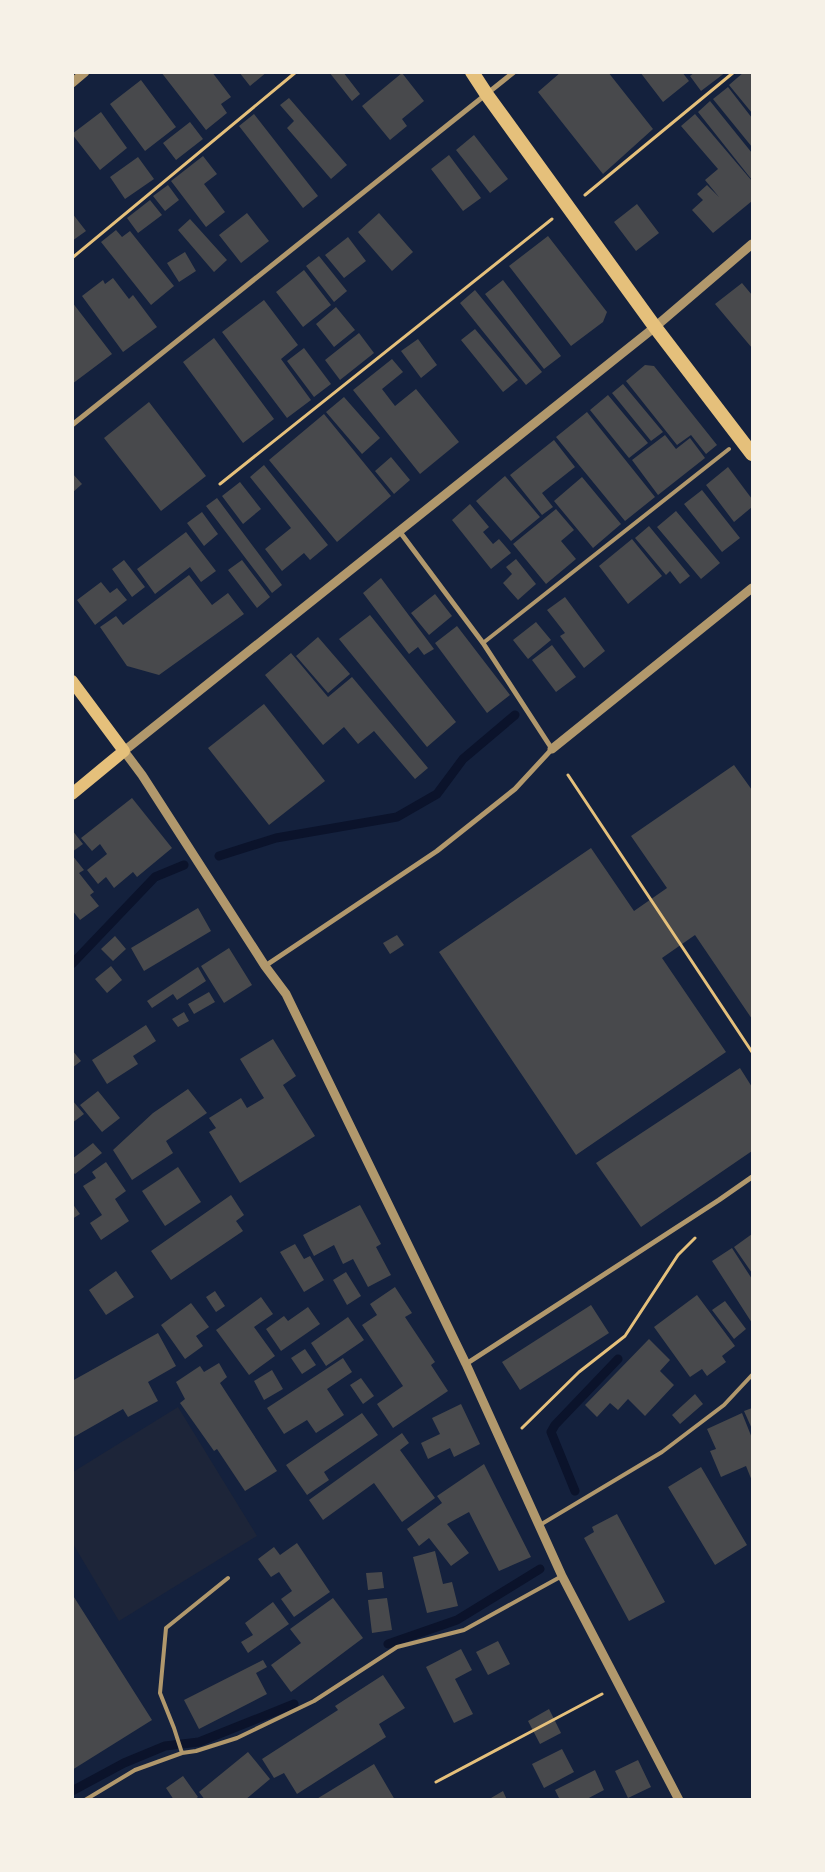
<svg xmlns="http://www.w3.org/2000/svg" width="825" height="1872" viewBox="0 0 825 1872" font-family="Commissioner,sans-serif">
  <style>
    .green { fill: #1d2539 }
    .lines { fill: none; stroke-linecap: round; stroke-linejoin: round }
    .stream { stroke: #0b132b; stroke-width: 9 }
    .building { fill: #48494c }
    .path { stroke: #e5c07b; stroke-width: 3 }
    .service { stroke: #b1986c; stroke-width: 4 }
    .minor { stroke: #b1986c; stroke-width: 5 }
    .tertiary { stroke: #b1986c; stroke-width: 9 }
    .primary { stroke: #e5c07b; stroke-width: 12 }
    .trunk { stroke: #e5c07b; stroke-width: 14 }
  </style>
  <rect width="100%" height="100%" fill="#14213d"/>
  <path class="green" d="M178 1407 257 1536 119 1621 73 1544V1472Z"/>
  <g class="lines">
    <path class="stream" d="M219 856 276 838 397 817 437 794 463 759 515 715
      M72 964 155 877 184 865
      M575 1491 551 1432 555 1425 618 1359
      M388 1644 457 1620 540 1569
      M72 1791 124 1763 165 1746 199 1742 294 1704"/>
  </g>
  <path class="building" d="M161 72H212L231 97 221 104 227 113 206 130Z
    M239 72H267L250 86Z
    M329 72H343L360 94 352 101Z
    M561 72H608L653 129 603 174 538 92Z
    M640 72H682L689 81 663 102Z
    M695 72H726L701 91 690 76Z
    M744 72H752V113L729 85Z
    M402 73 424 101 402 119 407 126 390 140 362 106Z
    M141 80 176 127 145 151 110 104Z
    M728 87 752 118V147L713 99Z
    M289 98 347 165 331 179 287 128 294 121 280 105Z
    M710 101 752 153V180L698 112Z
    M101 112 127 148 100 170 72 134Z
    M254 114 318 196 303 208 239 126Z
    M695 114 752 181V201L713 233 692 210 703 200 697 194 707 185 719 197 705 180 718 169 681 126Z
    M190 122 203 139 176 160 163 143Z
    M474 135 508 179 490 193 456 150Z
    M449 155 481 198 463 211 431 169Z
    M203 156 217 174 204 184 225 212 206 227 171 181Z
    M138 157 154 179 125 199 110 177Z
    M168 185 179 200 165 211 153 196Z
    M150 200 162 215 138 233 127 218Z
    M637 204 659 233 636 251 614 222Z
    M72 213 86 231 72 241Z
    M247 213 269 241 241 263 219 235Z
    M379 213 413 252 392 271 358 232Z
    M190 219 227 260 214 272 178 230Z
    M116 230 122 237 130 231 174 286 151 305 101 242Z
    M548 236 607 312 603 322 571 346 509 266Z
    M348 237 366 261 344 278 325 255Z
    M185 252 196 271 179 282 167 263Z
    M319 256 347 291 334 302 306 266Z
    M304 270 331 305 303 327 276 292Z
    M113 278 129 299 133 295 157 327 123 352 82 296 103 280 105 284Z
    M503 280 561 356 544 369 485 294Z
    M742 283 752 295V348L715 304Z
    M475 290 542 372 526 385 460 303Z
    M264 300 298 345 281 359 311 400 287 418 222 332Z
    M72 302 112 354 72 384Z
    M336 307 355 330 334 347 316 324Z
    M475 329 518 380 503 392 461 340Z
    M359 333 374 353 340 380 325 360Z
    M214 338 274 419 243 443 183 362Z
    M418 339 437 365 421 378 401 351Z
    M304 348 331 384 314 397 287 361Z
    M392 359 403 372 382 389 395 406 416 389 459 442 420 474 353 390Z
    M645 365 654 366 717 445 706 454 691 435 677 445 626 381Z
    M623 384 663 432 651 441 612 393Z
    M608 395 648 443 629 458 590 410Z
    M344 397 380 438 362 454 326 412Z
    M149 402 206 476 161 511 104 438Z
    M587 412 655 497 625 521 556 437Z
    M324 414 391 496 337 542 269 460Z
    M665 435 676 449 690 438 705 458 658 495 632 460Z
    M554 440 575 467 542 493 553 507 542 515 510 475Z
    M391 457 410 480 394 494 375 471Z
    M264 465 328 545 310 560 304 553 282 571 265 549 291 528 250 477Z
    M728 467 752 499V507L734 522 706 485Z
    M72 473 82 484 72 493Z
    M505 476 540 517 511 541 476 501Z
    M582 477 621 524 593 548 554 501Z
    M240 482 261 509 243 524 222 496Z
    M702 490 740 538 722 552 684 504Z
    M217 498 282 585 272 593 206 506Z
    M470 504 489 527 483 532 493 544 499 539 511 553 491 569 452 520Z
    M556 509 574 530 561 541 576 559 546 584 513 544Z
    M676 511 720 563 701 579 657 527Z
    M202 512 218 534 204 546 187 523Z
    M649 526 690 576 680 584 670 571 666 575 635 538Z
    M186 532 216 571 201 582 190 567 155 594 137 569Z
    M632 539 662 576 628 604 599 566Z
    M516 559 536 584 518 600 503 583 512 574 506 567Z
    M124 560 145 587 132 597 112 569Z
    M242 560 270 597 257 608 228 570Z
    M189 575 212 605 228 593 244 614 159 675 127 666 100 627 116 616 123 625Z
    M381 578 434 649 424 655 418 647 409 654 363 593Z
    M101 582 110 593 117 588 127 600 95 625 77 600Z
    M435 594 452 616 429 635 411 613Z
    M565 597 605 651 584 668 560 636 565 633 547 610Z
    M370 615 456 722 427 747 339 639Z
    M536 622 551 640 528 659 513 640Z
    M457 626 510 695 487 713 435 643Z
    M318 637 350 674 328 693 296 656Z
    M552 645 576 677 556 692 532 660Z
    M291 653 328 697 352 677 428 768 415 779 374 731 358 744 344 727 323 745 265 675Z
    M264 704 325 781 269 825 208 748Z
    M734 765 752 790V1019L695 935 662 958 726 1052 576 1155 439 952 591 848 634 911 667 888 631 836Z
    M132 798 172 848 137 877 133 872 114 888 106 877 98 884 87 870 107 854 100 844 92 851 81 838Z
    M72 830 83 844 72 852Z
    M72 855 84 870 79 873 94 892 90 895 99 906 80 920 72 910Z
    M198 908 211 931 144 971 131 948Z
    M397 935 404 945 390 954 383 943Z
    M115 936 126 949 113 961 101 949Z
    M229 948 252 985 224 1003 201 966Z
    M111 966 122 980 107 993 95 979Z
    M198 967 206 981 177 1000 173 994 152 1008 147 1001Z
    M209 992 215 1002 194 1014 188 1004Z
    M184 1012 189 1021 178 1027 172 1019Z
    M146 1025 156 1041 133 1056 138 1064 107 1084 92 1060Z
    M273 1039 296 1076 283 1085 315 1136 240 1183 209 1132 216 1128 209 1118 241 1098 247 1108 264 1098 240 1059Z
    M72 1050 81 1061 72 1068Z
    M740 1068 752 1087V1151L641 1227 596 1163Z
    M188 1089 207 1113 166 1141 173 1153 132 1180 113 1150 153 1113Z
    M98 1091 120 1118 102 1132 80 1105Z
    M72 1100 84 1114 72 1123Z
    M93 1143 102 1153 75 1174 72 1171V1159Z
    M106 1162 126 1191 115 1199 129 1221 101 1240 90 1223 102 1215 83 1186 96 1178 92 1172Z
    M178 1167 201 1202 165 1226 142 1191Z
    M231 1195 244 1215 236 1221 243 1231 171 1280 151 1251Z
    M72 1203 80 1214 72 1219Z
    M360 1205 381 1244 376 1247 391 1275 368 1287 353 1259 343 1264 334 1245 314 1256 303 1235Z
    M752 1234V1273L734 1247Z
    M295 1244 304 1259 310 1256 324 1280 304 1292 280 1252Z
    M732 1248 752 1279V1323L712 1261Z
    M116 1271 134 1297 106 1315 89 1290Z
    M346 1272 361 1296 347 1305 333 1280Z
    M395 1287 412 1313 405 1317 435 1362 431 1365 448 1391 393 1428 377 1404 403 1386 362 1325 377 1315 370 1304Z
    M215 1291 225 1306 216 1312 206 1297Z
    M697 1295 735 1346 722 1356 726 1362 707 1376 702 1369 690 1377 654 1327Z
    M261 1297 273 1314 254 1327 275 1356 249 1375 216 1330Z
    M725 1301 746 1329 734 1339 712 1310Z
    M191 1303 209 1327 196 1336 203 1346 185 1359 161 1325Z
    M591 1305 609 1333 520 1390 502 1362Z
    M308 1307 320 1324 281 1351 266 1329 284 1316 288 1321Z
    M348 1317 364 1340 326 1366 311 1343Z
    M158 1333 176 1366 148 1382 158 1401 128 1417 123 1409 72 1438V1381Z
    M649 1339 670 1360 660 1371 674 1385 645 1416 628 1399 618 1410 610 1403 597 1417 585 1405Z
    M305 1349 316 1365 302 1374 291 1358Z
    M343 1358 352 1372 327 1389 344 1415 316 1433 307 1420 284 1434 267 1408Z
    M219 1363 227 1377 220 1383 277 1471 245 1491 217 1449 214 1451 180 1403 185 1399 176 1382 200 1366 204 1372Z
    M272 1370 283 1389 264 1400 254 1381Z
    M361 1378 374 1396 363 1404 350 1385Z
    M695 1394 703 1404 680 1424 672 1415Z
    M461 1404 480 1444 454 1457 450 1448 428 1459 421 1443 440 1434 432 1418Z
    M752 1408V1429L744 1411Z
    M362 1413 378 1435 324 1472 329 1480 307 1495 286 1465Z
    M742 1413 752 1438V1481L746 1466 721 1477 710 1451 716 1449 707 1429Z
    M402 1433 409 1443 400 1450 435 1498 402 1522 374 1483 323 1520 309 1500Z
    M484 1464 531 1557 499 1571 469 1512 447 1524 469 1553 451 1566 429 1538 419 1546 407 1529 442 1503 437 1496Z
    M701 1467 747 1545 715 1565 668 1487Z
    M617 1514 665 1602 629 1621 584 1538 594 1532 592 1527Z
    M297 1543 330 1592 294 1617 281 1599 292 1591 279 1572 271 1577 258 1559 274 1547 280 1555Z
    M435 1551 443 1584 452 1582 458 1606 427 1613 413 1557Z
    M382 1572 384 1588 368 1590 366 1573Z
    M72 1594 152 1720 72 1770Z
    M333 1598 363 1638 291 1692 271 1665 301 1643 290 1629Z
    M387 1598 392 1630 372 1633 368 1600Z
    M273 1602 289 1624 248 1653 241 1642 253 1635 245 1623Z
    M498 1641 510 1664 488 1675 476 1652Z
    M461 1649 472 1670 455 1679 473 1714 454 1723 426 1667Z
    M263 1660 267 1667 256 1673 267 1694 199 1729 184 1700Z
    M383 1675 405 1708 379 1724 386 1737 297 1794 284 1773 274 1778 262 1759 338 1710 335 1706Z
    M549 1709 561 1733 540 1744 528 1721Z
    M562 1749 574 1772 544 1788 532 1764Z
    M248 1752 270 1779 245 1800H205L199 1792Z
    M638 1760 651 1787 628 1798 615 1771Z
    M374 1764 395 1800H315Z
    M595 1770 604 1790 585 1800H560L555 1790Z
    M183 1776 198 1797 194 1800H174L166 1788Z
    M503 1791 507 1800H492L491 1798Z"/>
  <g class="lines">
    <path class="path" d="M585 195 734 72
      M72 258 296 72
      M220 484 552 219
      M568 775 752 1052
      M522 1428 579 1372 625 1336 678 1255 695 1238
      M436 1782 602 1694"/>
    <path class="service" d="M483 643 729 449
      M540 1525 662 1452 724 1405 752 1375
      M182 1753 174 1728 160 1693 166 1628 228 1578
      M85 1800 135 1770 182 1753 196 1751 237 1738 314 1701 397 1647 464 1630 562 1576"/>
    <path class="minor" d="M72 425 514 72
      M265 966 437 851 515 789 552 749 483 643 400 532
      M466 1364 719 1200 752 1177"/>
    <path class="tertiary" d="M72 83 85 72
      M552 749 752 588
      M679 1800 562 1576 466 1364 286 994 265 966 142 775 124 751 655 327 752 244"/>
    <path class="primary" d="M72 681 124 751 72 794"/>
    <path class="trunk" d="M472 72 487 95 655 327 752 454"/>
  </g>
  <rect width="825" height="1872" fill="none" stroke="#f6f1e7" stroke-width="148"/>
</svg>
